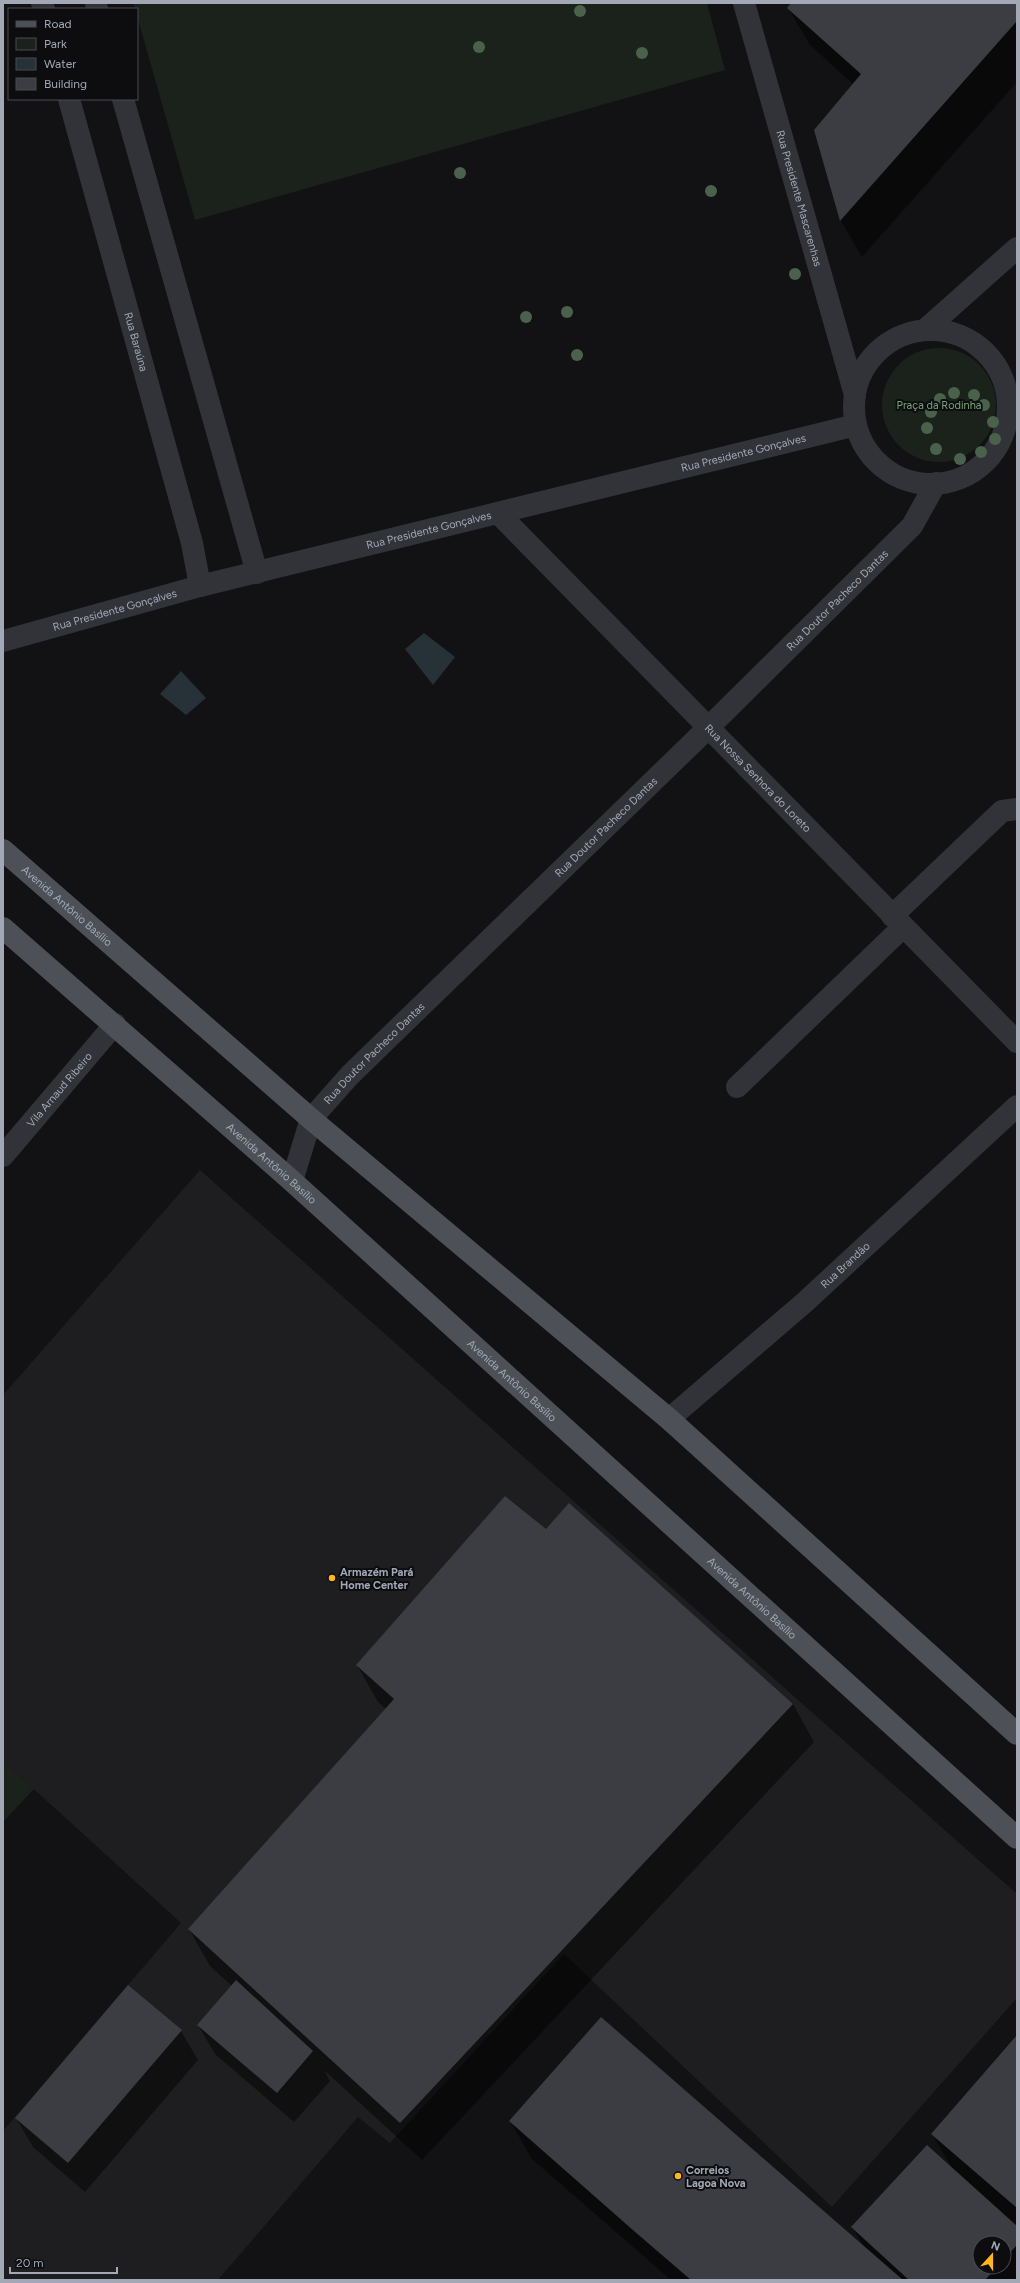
<svg xmlns="http://www.w3.org/2000/svg" width="1020" height="2283" viewBox="0 0 1020 2283" font-family="Figtree,sans-serif">
  <style>
    .built { fill: #1e1e21 }
    .green { fill: #1a221b }
    .water { fill: #273138 }
    .shadow { fill: #0007; fill-rule: evenodd }
    .building { fill: #3c3d42 }
    .lines { fill: none; stroke-linecap: round; stroke-linejoin: round }
    .minor { stroke: #323339; stroke-width: 22 }
    .major { stroke: #4e5058; stroke-width: 22 }
    .tree { fill: #4a624c }
    .poi-dot { fill: #ffb61f; stroke: #0d0d0f; stroke-width: 1.5 }
    .labels { text-anchor: middle; dominant-baseline: central; stroke-width: 4; stroke-linejoin: round; paint-order: stroke }
    .street-label { font-size: 11px; fill: #a2a8b6; stroke: #0d0d0f }
    .park-label { font-size: 11px; fill: #77a37a; stroke: #0d0d0f }
    .poi-label { font-size: 11px; font-weight: bold; fill: #a2a8b6; stroke: #0d0d0f; text-anchor: start }
  </style>
  <rect width="100%" height="100%" fill="#121214"/>
  <path class="built" d="M200 1170 1017 1894V1998L832 2207 564 1954 390 2143 358 2117 218 2280H3V2131L181 1923 3 1761V1395Z"/>
  <path class="green" d="M133 3H707L725 70 195 220 137 16V9H135Z
    M882 405a57 57 0 1 1 114 0a57 57 0 1 1-114 0Z
    M3 1761 34 1789 3 1822Z"/>
  <path class="water" d="M424 633 455 657 433 685 405 649Z
    M181 671 206 698 186 715 160 694Z"/>
  <path class="shadow" d="M793 3H1017V82L862 257 841 221 815 130 853 84 810 45 788 8Z
    M546 1531 793 1704 814 1742 422 2160 324 2070 330 2081 294 2122 215 2054 198 2025 232 1986 210 1966 189 1929 386 1709 378 1702 357 1665Z
    M181 2031 198 2060 85 2192 33 2147 16 2118Z
    M1017 2036V2280H671L532 2159 510 2121 864 2247 852 2227 952 2168 932 2134ZM980 2243H1004V2267H980Z"/>
  <path class="building" d="M791 3H1017V21L840 221 814 130 861 74 787 8Z
    M505 1496 546 1529 569 1503 793 1704 400 2123 188 1929 394 1699 356 1665Z
    M236 1980 313 2051 277 2093 197 2025Z
    M128 1985 182 2030 68 2163 15 2118Z
    M601 2017 903 2280H691L634 2231 509 2121Z
    M1017 2035V2208L931 2134Z
    M927 2145 1017 2226V2245L1004 2259V2243H980V2267H997L985 2280H909L851 2227Z"/>
  <g class="lines">
    <g class="minor">
      <path d="M42 3 44 9"/>
      <path d="M96 3 97 9"/>
      <path id="s1" d="M744 3 855 395"/>
      <path id="s2" d="M69 99 192 543 200 586"/>
      <path d="M123 99 257 573"/>
      <path d="M926 329 1017 248"/>
      <circle cx="931" cy="407" r="77"/>
      <path id="s3" d="M499 514 1017 1042"/>
      <path id="s4" d="M3 641 200 586 856 425"/>
      <path d="M892 916 1002 811 1017 809"/>
      <path d="M737 1087 903 927"/>
      <path id="s5" d="M3 1156 115 1024"/>
      <path id="s6" d="M292 1181 311 1119 350 1075 710 726 912 526 936 483"/>
      <path id="s7" d="M669 1419 804 1303 1017 1106"/>
    </g>
    <g class="major">
      <path id="s8" d="M3 850 311 1119 669 1419 1017 1734"/>
      <path id="s9" d="M3 928 292 1181 1017 1838"/>
    </g>
  </g>
  <g class="tree">
    <circle cx="580" cy="11" r="6"/>
    <circle cx="479" cy="47" r="6"/>
    <circle cx="642" cy="53" r="6"/>
    <circle cx="460" cy="173" r="6"/>
    <circle cx="711" cy="191" r="6"/>
    <circle cx="795" cy="274" r="6"/>
    <circle cx="567" cy="312" r="6"/>
    <circle cx="526" cy="317" r="6"/>
    <circle cx="577" cy="355" r="6"/>
    <circle cx="954" cy="393" r="6"/>
    <circle cx="974" cy="395" r="6"/>
    <circle cx="940" cy="399" r="6"/>
    <circle cx="984" cy="405" r="6"/>
    <circle cx="931" cy="412" r="6"/>
    <circle cx="993" cy="422" r="6"/>
    <circle cx="927" cy="428" r="6"/>
    <circle cx="995" cy="439" r="6"/>
    <circle cx="936" cy="449" r="6"/>
    <circle cx="981" cy="452" r="6"/>
    <circle cx="960" cy="459" r="6"/>
  </g>
  <g class="poi-dot">
    <circle cx="332" cy="1578" r="4"/>
    <circle cx="678" cy="2176" r="4"/>
  </g>
  <g class="labels">
    <g class="street-label">
      <text stroke="none"><textPath href="#s1" startOffset="203">Rua Presidente Mascarenhas</textPath></text>
      <text stroke="none"><textPath href="#s2" startOffset="252">Rua Baraúna</textPath></text>
      <text stroke="none"><textPath href="#s4" startOffset="764">Rua Presidente Gonçalves</textPath></text>
      <text stroke="none"><textPath href="#s4" startOffset="440">Rua Presidente Gonçalves</textPath></text>
      <text stroke="none"><textPath href="#s6" startOffset="804">Rua Doutor Pacheco Dantas</textPath></text>
      <text stroke="none"><textPath href="#s4" startOffset="116">Rua Presidente Gonçalves</textPath></text>
      <text stroke="none"><textPath href="#s3" startOffset="370">Rua Nossa Senhora do Loreto</textPath></text>
      <text stroke="none"><textPath href="#s6" startOffset="480">Rua Doutor Pacheco Dantas</textPath></text>
      <text stroke="none"><textPath href="#s8" startOffset="85">Avenida Antônio Basílio</textPath></text>
      <text stroke="none"><textPath href="#s6" startOffset="156">Rua Doutor Pacheco Dantas</textPath></text>
      <text stroke="none"><textPath href="#s5" startOffset="87">Vila Arnaud Ribeiro</textPath></text>
      <text stroke="none"><textPath href="#s9" startOffset="357">Avenida Antônio Basílio</textPath></text>
      <text stroke="none"><textPath href="#s7" startOffset="234">Rua Brandâo</textPath></text>
      <text stroke="none"><textPath href="#s9" startOffset="681">Avenida Antônio Basílio</textPath></text>
      <text stroke="none"><textPath href="#s9" startOffset="1005">Avenida Antônio Basílio</textPath></text>
    </g>
    <g class="park-label">
      <text x="939" y="405">Praça da Rodinha</text>
    </g>
    <g class="poi-label">
      <text x="340" y="1572">Armazém Pará<tspan x="340" dy="13">Home Center</tspan></text>
      <text x="686" y="2170">Correios<tspan x="686" dy="13">Lagoa Nova</tspan></text>
    </g>
  </g>
  <rect width="1020" height="2283" fill="none" stroke="#a2a8b6" stroke-width="8"/>
  <rect x="8" y="8" width="130" height="92" fill="#0d0d0f" stroke="#494b52"/>
  <rect x="16" y="21" width="20" height="6" fill="#4e5058" stroke="#494b52"/>
  <text x="44" y="28" font-size="12" fill="#a2a8b6">Road</text>
  <rect x="16" y="38" width="20" height="12" fill="#1a221b" stroke="#494b52"/>
  <text x="44" y="48" font-size="12" fill="#a2a8b6">Park</text>
  <rect x="16" y="58" width="20" height="12" fill="#273138" stroke="#494b52"/>
  <text x="44" y="68" font-size="12" fill="#a2a8b6">Water</text>
  <rect x="16" y="78" width="20" height="12" fill="#3c3d42" stroke="#494b52"/>
  <text x="44" y="88" font-size="12" fill="#a2a8b6">Building</text>
  <g transform="translate(992 2255) rotate(21)"><circle r="19" fill="#0d0d0f" stroke="#494b52"/>
  <path d="M0-3L7 15L0 10L-7 15Z" fill="#ffb61f"/>
  <text y="-6" font-size="11" font-weight="bold" text-anchor="middle" fill="#a2a8b6">N</text>
  </g>
  <path d="M10 2267v6h107v-6" fill="none" stroke="#a2a8b6" stroke-width="2"/>
  <text x="16" y="2267" font-size="12" fill="#a2a8b6" stroke="#0d0d0f" stroke-width="3" paint-order="stroke">20 m</text>
</svg>
